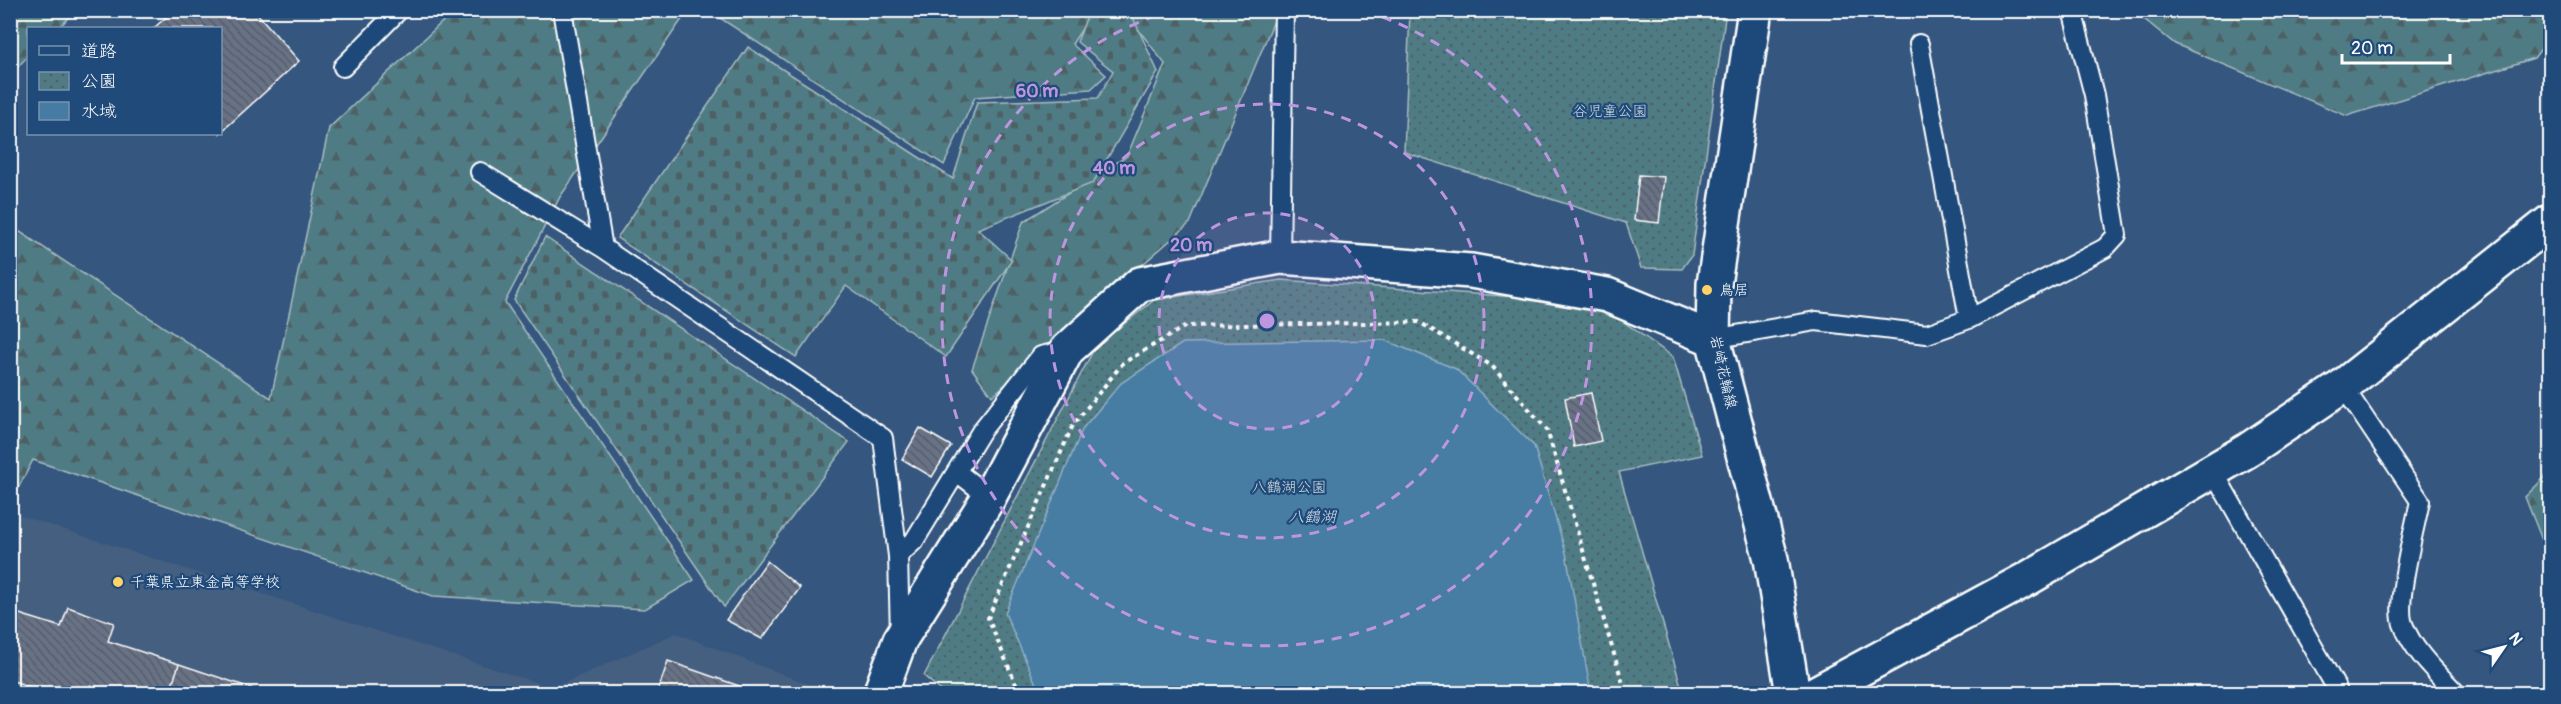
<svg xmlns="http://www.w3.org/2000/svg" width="2561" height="704" viewBox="0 0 2561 704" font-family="Pangolin,'Klee One',sans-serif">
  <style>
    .built { fill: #445e80 }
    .forest { fill: url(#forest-firs); stroke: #a8bdc2; stroke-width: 1.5 }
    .cemetery { fill: url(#cemetery-stones); stroke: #a8bdc2; stroke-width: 1.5 }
    .park { fill: url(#park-dots); stroke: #a8bdc2; stroke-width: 1.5 }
    .water { fill: #467ba3; stroke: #90b0c8; stroke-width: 1.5 }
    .building { fill: url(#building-back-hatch); stroke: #fff; stroke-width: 1.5 }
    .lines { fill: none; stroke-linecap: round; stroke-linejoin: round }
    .lane-casing { stroke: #fff; stroke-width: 22 }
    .street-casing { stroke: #fff; stroke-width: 38 }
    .path { stroke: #fff; stroke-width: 4; stroke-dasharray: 4.5 4.5; stroke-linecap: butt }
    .lane { stroke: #1f4a7a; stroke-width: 18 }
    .street { stroke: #1f4a7a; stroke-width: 33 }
    .ring { fill: none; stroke: #bd96df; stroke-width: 3; stroke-dasharray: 10 8 }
    .poi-dot { fill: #ffd166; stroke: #1f4a7a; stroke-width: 2 }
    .labels { text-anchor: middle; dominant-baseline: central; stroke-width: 4.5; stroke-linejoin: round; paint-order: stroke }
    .park-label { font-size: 15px; fill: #d3dee0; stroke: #1f4a7a }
    .poi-label { font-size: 15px; fill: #fff; stroke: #1f4a7a; text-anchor: start }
    .street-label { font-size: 15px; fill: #fff; stroke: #1f4a7a }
    .water-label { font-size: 16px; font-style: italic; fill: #d1dee8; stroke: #1f4a7a }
    .centre { fill: #bd96df; stroke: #1f4a7a; stroke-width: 3 }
    .ring-label { font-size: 18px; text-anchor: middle; font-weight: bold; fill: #bd96df; stroke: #1f4a7a; stroke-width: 4.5; stroke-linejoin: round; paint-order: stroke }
  </style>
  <defs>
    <pattern id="forest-firs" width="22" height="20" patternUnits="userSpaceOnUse" patternTransform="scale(1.5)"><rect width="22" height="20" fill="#507b84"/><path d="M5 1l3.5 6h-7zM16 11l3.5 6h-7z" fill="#4e6165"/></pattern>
    <pattern id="cemetery-stones" width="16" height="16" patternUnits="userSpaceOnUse" patternTransform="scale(1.5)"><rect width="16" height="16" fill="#507b84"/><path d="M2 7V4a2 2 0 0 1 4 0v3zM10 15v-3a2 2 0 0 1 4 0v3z" fill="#4e6165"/></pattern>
    <pattern id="park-dots" width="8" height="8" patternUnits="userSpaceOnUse" patternTransform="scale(1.5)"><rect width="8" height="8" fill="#507b84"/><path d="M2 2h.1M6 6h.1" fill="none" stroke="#4e6165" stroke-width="1.8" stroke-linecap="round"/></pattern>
    <pattern id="building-back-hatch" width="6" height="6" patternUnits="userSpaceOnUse" patternTransform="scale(1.5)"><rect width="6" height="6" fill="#677286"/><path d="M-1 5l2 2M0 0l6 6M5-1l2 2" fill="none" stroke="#585d66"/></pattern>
  </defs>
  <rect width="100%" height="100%" fill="#35567e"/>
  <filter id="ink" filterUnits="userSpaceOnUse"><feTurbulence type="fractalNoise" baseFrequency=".0167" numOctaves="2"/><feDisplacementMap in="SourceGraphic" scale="12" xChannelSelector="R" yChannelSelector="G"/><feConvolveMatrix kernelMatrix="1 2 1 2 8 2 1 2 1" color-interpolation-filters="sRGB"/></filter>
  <g filter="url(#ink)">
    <path class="built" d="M19 515 553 688 676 633 831 693H11L10 532Z"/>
    <path class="forest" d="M11 10H76V11L58 28H28V56L11 74Z
      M454 11 687 12 560 197 505 302 694 580 645 609 433 596 33 460 11 502V226L271 398 329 128Z
      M718 11H1094L1072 44 1106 75 1091 89 975 97 944 165 720 18Z
      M1124 11H1278L1190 223 992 396 972 369 1023 222 1127 156 1165 64Z
      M2134 11H2550V37L2534 58 2347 116 2175 44Z
      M2550 472V560L2525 497Z"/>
    <path class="cemetery" d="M1089 11H1130L1158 72 1093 183 978 229 1012 260 946 357 846 286 796 357 617 238 748 47 953 179 977 102 1098 98 1113 71 1077 42Z
      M545 237 849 442 724 607 514 300Z"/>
    <path class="park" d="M1410 11H1726L1692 255 1682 269 1641 268 1626 223 1404 152Z
      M1281 280 1597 303 1673 357 1702 455 1619 472 1683 693 945 694 924 676 1095 347 1154 300Z"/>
    <path class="water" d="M1384 340 1456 369 1534 446 1566 553 1591 693H1040L1005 613 1083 428 1121 383 1183 343Z"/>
    <path class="building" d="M174 10H254L299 61 220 133V28H154Z
      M1639 175 1664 177 1659 223 1634 220Z
      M1591 393 1601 441 1574 447 1565 398Z
      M920 428 951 446 932 477 902 459Z
      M767 561 800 588 762 639 726 620Z
      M68 607 114 623 108 641 179 664 169 694H51L10 680V611L61 627Z
      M668 661 762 694H657Z
      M179 664 269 694H169Z"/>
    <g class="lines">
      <defs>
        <path id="lane" d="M562 10 603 248 883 438 898 556 900 636
          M1919 44 1969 319
          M343 67 399 10
          M480 172 603 248
          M1280 257 1284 10
          M1713 339 1816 321 1927 334 1969 319 2105 248 2117 235 2094 95 2072 10
          M2343 386 2420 501C2415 527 2395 602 2403 624 2413 651 2437 673 2457 694
          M2213 471 2337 689
          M957 472 989 497
          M898 556 914 541 982 430 1041 356 1067 350"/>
        <path id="street" d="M1755 10 1714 284 1713 339 1771 559 1793 694
          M880 694 900 640 989 497 1067 350 1140 284 1280 257 1471 271 1607 295 1713 339
          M1814 694 2027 579 2248 450 2343 386 2550 222"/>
      </defs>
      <use href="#lane" class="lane-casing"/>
      <use href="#street" class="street-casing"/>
      <path class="path" d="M1020 694 988 618 1073 425 1123 363 1186 326 1419 322 1492 366 1547 430 1626 694"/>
      <use href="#lane" class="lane"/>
      <use href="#street" class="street"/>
    </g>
  </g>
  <circle cx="1267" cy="321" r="108" fill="#bd96df" fill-opacity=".12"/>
  <g class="ring">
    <circle cx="1267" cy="321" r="108"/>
    <circle cx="1267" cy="321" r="217"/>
    <path d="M1365 11A325 325 0 1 1 1169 11"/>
  </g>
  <g class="poi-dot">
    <circle cx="1707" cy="290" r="6"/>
    <circle cx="118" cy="582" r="6"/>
  </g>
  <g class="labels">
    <g class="park-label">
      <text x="1610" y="111">谷児童公園</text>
      <text x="1289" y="487">八鶴湖公園</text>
    </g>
    <g class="poi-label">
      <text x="1719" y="290">鳥居</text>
      <text x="130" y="582">千葉県立東金高等学校</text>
    </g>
    <g class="street-label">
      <text transform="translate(1723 372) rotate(77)">岩崎花輪線</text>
    </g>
    <g class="water-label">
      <text x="1312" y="517">八鶴湖</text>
    </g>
  </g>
  <circle cx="1267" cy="321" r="9" class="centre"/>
  <g class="ring-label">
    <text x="1037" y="97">60 m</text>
    <text x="1114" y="174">40 m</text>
    <text x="1191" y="251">20 m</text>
  </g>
  <rect width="2561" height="704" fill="none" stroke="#1f4a7a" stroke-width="36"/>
  <rect x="18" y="18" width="2525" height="668" fill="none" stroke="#fff" stroke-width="2" filter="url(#ink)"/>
  <rect x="27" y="27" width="195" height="108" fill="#1f4a7a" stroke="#7992af" stroke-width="1.5"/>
  <rect x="39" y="46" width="30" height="9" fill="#1f4a7a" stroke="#7992af" stroke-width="1.5"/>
  <text x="81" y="57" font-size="18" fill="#ffffff">道路</text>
  <rect x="39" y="72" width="30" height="18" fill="url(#park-dots)" stroke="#7992af" stroke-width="1.5"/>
  <text x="81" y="87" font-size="18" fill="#ffffff">公園</text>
  <rect x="39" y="102" width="30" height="18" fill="#467ba3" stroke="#7992af" stroke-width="1.5"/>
  <text x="81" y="117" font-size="18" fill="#ffffff">水域</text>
  <g transform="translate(2504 647) rotate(55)" stroke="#1f4a7a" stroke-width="4.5" paint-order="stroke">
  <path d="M0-4.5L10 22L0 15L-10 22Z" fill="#ffffff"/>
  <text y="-9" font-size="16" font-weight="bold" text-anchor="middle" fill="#ffffff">N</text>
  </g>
  <path d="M2342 54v9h108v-9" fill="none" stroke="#ffffff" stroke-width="3"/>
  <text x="2351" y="54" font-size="18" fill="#ffffff" stroke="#1f4a7a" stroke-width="4.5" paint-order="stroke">20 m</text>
</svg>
